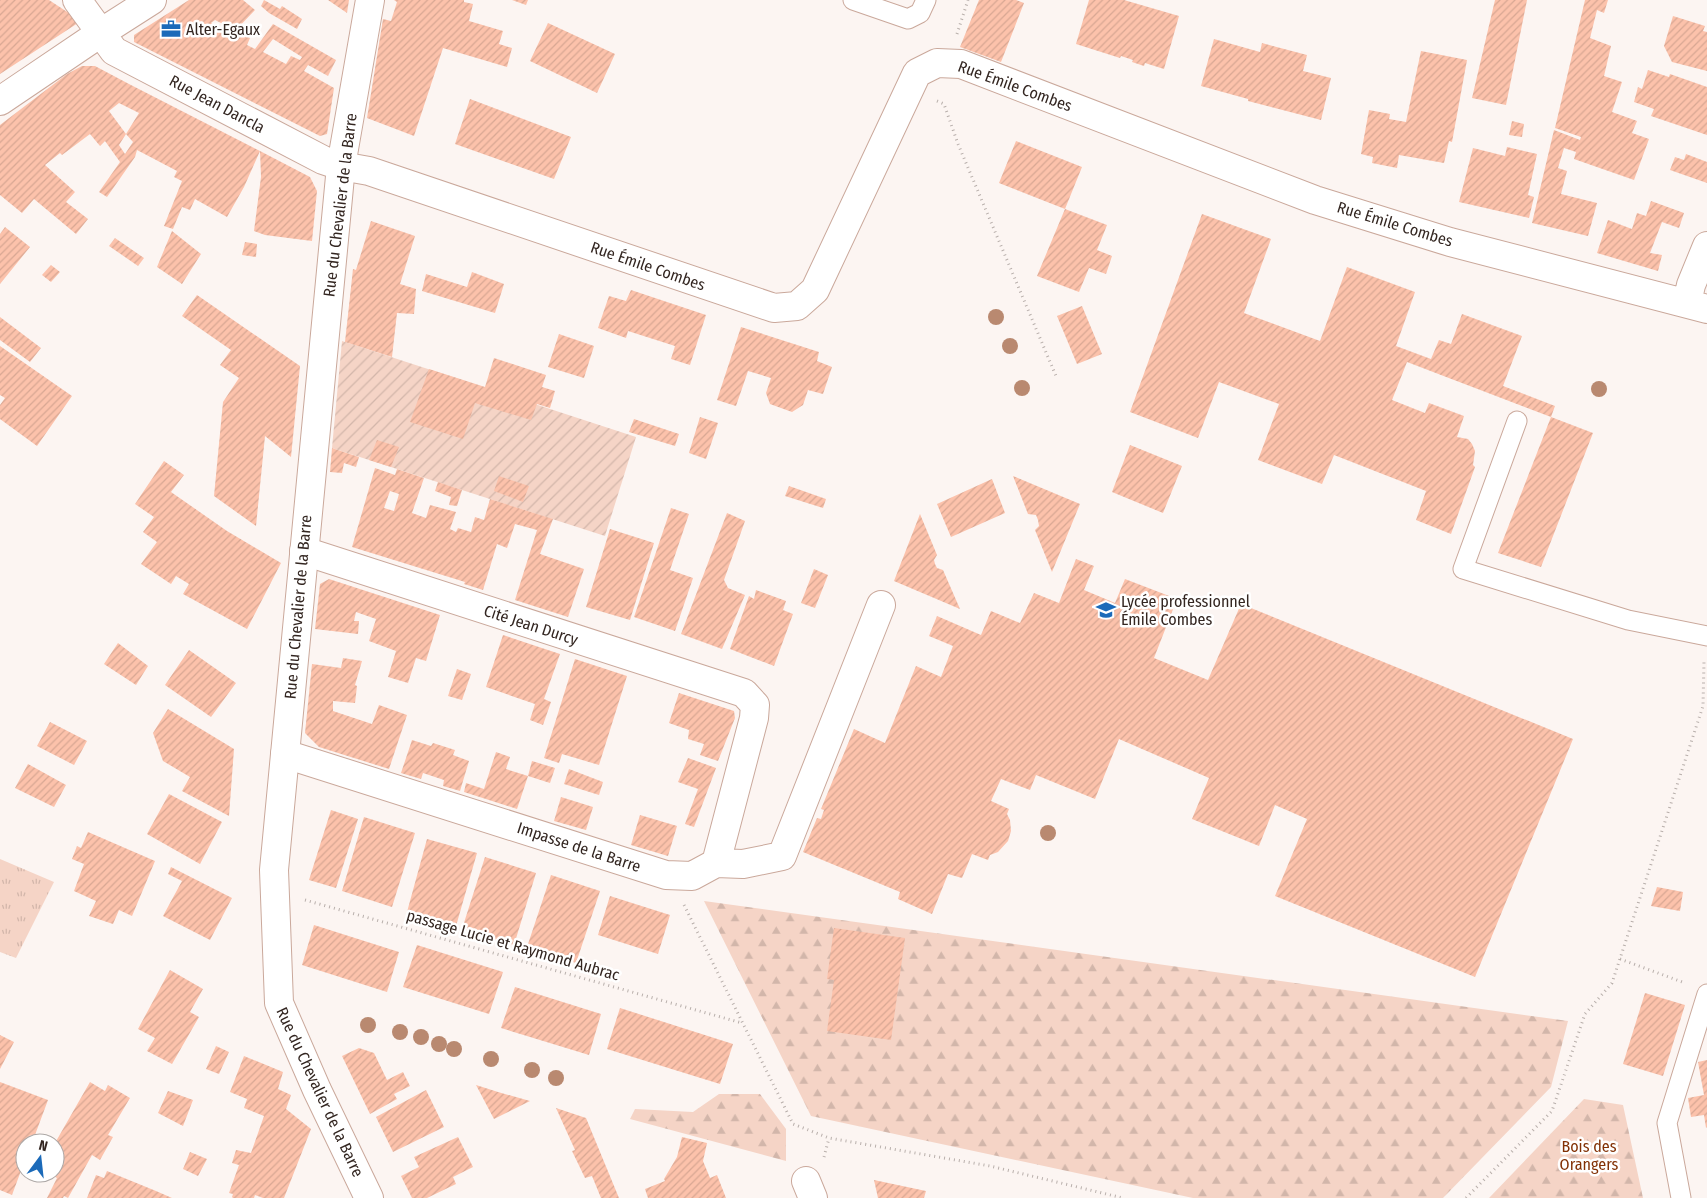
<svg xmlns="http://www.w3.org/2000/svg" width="1707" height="1198" viewBox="0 0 1707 1198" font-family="'Fira Sans Condensed',sans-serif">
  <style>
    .grass { fill: url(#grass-tufts) }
    .forest { fill: url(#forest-firs) }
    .garden { fill: url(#garden-furrows) }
    .building { fill: url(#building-hatch); fill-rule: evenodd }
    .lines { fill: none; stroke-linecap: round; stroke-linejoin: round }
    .lane-casing { stroke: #caa89b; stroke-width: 21 }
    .street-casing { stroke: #caa89b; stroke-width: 30 }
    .secondary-casing { stroke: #caa89b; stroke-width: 30 }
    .path { stroke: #b8afab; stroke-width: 3; stroke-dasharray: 1 4; stroke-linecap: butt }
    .lane { stroke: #fff; stroke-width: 19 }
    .street { stroke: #fff; stroke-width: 28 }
    .secondary { stroke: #fff; stroke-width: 28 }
    .tree { fill: #b98970 }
    .labels { text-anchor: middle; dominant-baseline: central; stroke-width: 5; stroke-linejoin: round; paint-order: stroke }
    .poi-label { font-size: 16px; fill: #332621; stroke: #fff; text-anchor: start }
    .street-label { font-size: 16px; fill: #332621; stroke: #fff }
    .park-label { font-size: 16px; fill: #823105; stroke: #fff }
  </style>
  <defs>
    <pattern id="grass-tufts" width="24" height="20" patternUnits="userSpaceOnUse" patternTransform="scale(1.25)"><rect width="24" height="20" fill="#f5d4c6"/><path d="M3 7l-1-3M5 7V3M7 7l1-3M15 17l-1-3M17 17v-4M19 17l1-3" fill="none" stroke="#d2b6aa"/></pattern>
    <pattern id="forest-firs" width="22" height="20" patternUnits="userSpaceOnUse" patternTransform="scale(1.25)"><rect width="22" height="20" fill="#f5d4c6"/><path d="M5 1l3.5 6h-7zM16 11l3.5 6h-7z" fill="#d2b6aa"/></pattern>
    <pattern id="garden-furrows" width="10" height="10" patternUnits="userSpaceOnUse" patternTransform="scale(1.25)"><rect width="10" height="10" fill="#f5d4c6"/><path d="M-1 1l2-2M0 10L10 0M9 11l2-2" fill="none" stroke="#d2b6aa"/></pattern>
    <pattern id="building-hatch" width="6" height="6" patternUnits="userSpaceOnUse" patternTransform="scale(1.25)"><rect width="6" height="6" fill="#fcc2ab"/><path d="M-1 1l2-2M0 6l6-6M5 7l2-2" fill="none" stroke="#d8a793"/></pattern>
  </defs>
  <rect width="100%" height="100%" fill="#fcf5f2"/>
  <path class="grass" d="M0 859 54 882 16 958 0 952Z"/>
  <path class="forest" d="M704 901 1568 1021 1551 1087 1443 1198H1193L811 1116Z
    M719 1094H760L786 1129V1161L630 1119 635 1109 693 1112Z
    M1584 1099 1623 1105 1643 1198H1489Z"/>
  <path class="garden" d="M342 341 636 437 605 536 332 448Z"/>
  <path class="building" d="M0 0H49L81 21 0 74Z
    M189 0H243L255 10 235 31 250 38 247 45 255 49 273 24 336 60 328 76 308 65 304 71 334 88 327 134 320 136 134 42V35ZM215 20 229 27 227 33 211 23ZM273 39 302 57 300 60 291 56 286 64 263 52Z
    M264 0 280 9 282 6 302 19 297 29 269 13 261 6Z
    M328 0H349L347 13Z
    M394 0H464V2L473 4 469 21 503 31 499 44 512 48 507 67 443 48 414 136 367 118 383 19 391 21 397 2Z
    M512 0H528L526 5Z
    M979 0H1016L1024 3 1001 62 960 47Z
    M1089 0H1124L1179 16 1164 69 1145 63 1144 66 1132 62 1133 60 1121 56 1120 58 1076 44Z
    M1495 0H1527L1506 105 1472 98Z
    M1585 0H1608L1604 13 1597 10 1590 38 1611 46 1604 76 1622 82 1612 112 1637 121 1632 133 1649 139 1634 180 1574 159 1576 152 1564 148 1558 168 1567 171 1561 194 1597 203 1588 236 1532 223 1554 130 1580 140 1581 137 1555 128Z
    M1673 16 1705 26 1703 31 1707 32V71L1672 62 1664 46Z
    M548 23 615 54 597 93 530 61Z
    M1214 39 1260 52 1262 43 1307 55 1303 71 1331 78 1321 120 1248 101V99L1201 86Z
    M1421 51 1467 60 1452 142 1449 141 1444 163 1399 155 1397 168 1372 163 1373 157 1361 154 1369 110 1390 114 1389 119 1406 122Z
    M82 66H95L129 84 215 128 260 151 310 177 317 191 312 241 265 235 254 231 261 177 260 151 244 187 227 217 195 199 190 210 182 207 173 229 164 226 182 181 174 177 177 171 137 150 135 157 107 197 99 192 120 162 105 141 100 146 90 134 62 155 60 153 45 165 75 192 66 202 88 219 76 234 34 199 22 213 0 195V125L67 74ZM119 103 139 113 126 134 133 142 125 154 119 145 126 134 109 111Z
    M1648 70 1669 77 1670 74 1707 87V135L1651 116 1654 109 1634 102 1638 87 1642 89Z
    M470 99 571 137 554 179 455 144Z
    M1512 121 1524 124 1522 137 1509 135Z
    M1016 141 1082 167 1065 209 999 183Z
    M1507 147 1537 154 1528 195 1534 197 1529 218 1459 202 1473 148 1505 156Z
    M1686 154 1707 162V183L1670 170 1675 157 1684 160Z
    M1651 201 1684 213 1679 228 1662 222 1650 253 1662 255 1658 271 1597 253 1608 220 1632 229 1637 213 1646 216Z
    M1065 209 1107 225 1097 250 1112 256 1106 274 1089 268 1079 292 1037 276Z
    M1202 214 1271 239 1244 313 1320 341 1347 267 1415 292 1396 346 1431 359 1439 340 1451 344 1462 314 1522 336 1503 386 1555 406 1551 417 1407 362 1392 400 1425 413 1429 403 1464 416 1457 437 1468 439 1472 444 1475 451 1473 465 1475 467 1451 534 1416 520 1426 491 1334 455 1322 484 1258 460 1279 404 1219 382 1198 438 1130 412Z
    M371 221 415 236 400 284 416 289 414 314 397 313 392 357 345 342 353 269 356 270Z
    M5 227 30 247 0 284V234Z
    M172 231 201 254 182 284 157 267Z
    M115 238 144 258 138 266 109 246Z
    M245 242 257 244 256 257 242 255Z
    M51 265 60 272 51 282 42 275Z
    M472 272 504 284 495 313 422 291 426 274 467 287Z
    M631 290 706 315 690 365 671 359 675 346 628 331 626 338 598 328 609 296 626 301Z
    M197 295 300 366 291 457 265 436 256 526 214 496 223 402 239 378 220 365 231 350 182 316Z
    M1082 306 1102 354 1077 364 1057 316Z
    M0 317 41 348 30 362 0 340Z
    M741 327 819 352 817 361 832 367 823 394 808 390 803 405 792 412 770 404 766 393 771 378 748 371 736 406 717 400Z
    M559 334 594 346 584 378 548 367Z
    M0 346 72 396 37 446 0 419V405L5 398 0 395Z
    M494 358 546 375 542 387 555 391 550 408 537 404 531 420 475 403 463 439 410 422 429 369 485 387Z
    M700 417 718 423 706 459 689 453Z
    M1551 417 1593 433 1541 567 1498 553Z
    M634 419 679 434 675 446 629 432Z
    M377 440 399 447 391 467 369 460Z
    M1130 445 1182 466 1163 513 1112 492Z
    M332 448 359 457 356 467 344 463 342 473 330 472Z
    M164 461 184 475 171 492 227 531 281 563 247 629 183 594 189 584 176 576 171 584 141 564 157 542 143 532 154 517 135 504Z
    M375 468 395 475 397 469 424 478 412 513 426 518 430 505 456 512 450 529 456 532 458 528 471 532 475 517 484 520 490 499 553 519 540 554 584 569 568 617 515 600 537 530 515 524 507 548 497 544 483 590 464 584 465 582 352 547ZM390 491 399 494 394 511 384 508Z
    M499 476 529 486 523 502 494 491Z
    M1013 476 1080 504 1052 572 1035 530 1039 526 1038 520 1036 515 1028 514Z
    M992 479 1005 513 951 537 937 504Z
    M438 482 462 490 457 506 449 505 451 497 435 491Z
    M789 486 826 499 823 508 785 496Z
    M671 508 689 514 670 570 693 578 675 631 634 617Z
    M727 513 745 521 724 580 728 588 745 595 722 649 681 634Z
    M920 514 937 555 934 560 935 564 937 568 943 570 960 609 894 581Z
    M610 529 654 543 630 620 586 607Z
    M1076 559 1094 566 1084 590 1115 603 1125 579 1177 599 1154 658 1208 680 1241 604 1573 739 1475 977 1275 896 1307 819 1275 805 1259 846 1192 819 1209 778 1119 739 1095 799 1036 775 1030 790 1001 779 991 801 1009 809 1007 814 1010 820 1011 831 1008 841 998 852 990 855 988 860 972 854 962 878 948 874 932 914 898 899 900 892 803 852 817 818 821 819 824 810 821 809 854 729 885 743 916 666 941 677 953 646 929 636 937 616 981 635 991 611 1020 623 1034 593 1059 603Z
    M814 569 828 575 815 608 801 603Z
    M329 579 440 615 426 661 416 658 408 683 388 677 396 651 369 641 376 619 356 612 354 621H359L358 634 315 629 320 584Z
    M756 590 786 601 783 610 793 614 774 666 730 649 749 596 754 599Z
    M503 635 560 654 544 699 551 702 543 725 530 720 535 704 486 687Z
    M118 643 148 666 136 685 104 664Z
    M189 650 236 683 211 717 165 685Z
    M343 658 362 661 355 685 357 686 355 703 333 701V711L372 724 379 705 407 715 389 769 319 747 305 733 312 664 341 668Z
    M575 659 627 676 599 765 562 754 559 763 544 758Z
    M457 669 471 674 462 700 448 696Z
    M679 693 734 711 735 718 718 761 700 755 704 744 688 739 689 730 669 723Z
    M168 709 234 749 229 816 182 791 190 777 163 761 153 733Z
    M50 722 87 741 74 765 37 746Z
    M412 740 431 746 433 743 455 750 453 755 469 761 460 791 443 786 444 780 423 773 421 779 401 773Z
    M496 752 510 757 506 769 528 776 517 809 464 792 466 783 484 789Z
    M688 758 716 768 694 827 685 824 698 789 678 782Z
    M532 761 555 768 550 783 528 776Z
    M28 764 66 785 54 807 15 788Z
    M569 769 603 782 599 795 564 784Z
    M169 794 222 822 200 864 147 834Z
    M561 797 593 807 586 830 554 821Z
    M331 810 358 819 336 888 309 880Z
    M640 815 677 826 668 856 631 845Z
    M364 817 415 833 392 907 342 891Z
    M88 832 155 861 132 916 119 910 113 924 89 916 96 901 74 891 84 864 72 859 77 846 81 848Z
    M427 839 477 853 456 926 407 912Z
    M485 857 536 873 514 945 462 929Z
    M171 867 232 898 210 940 163 916 182 881 168 874Z
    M551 875 600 891 576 963 527 947Z
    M1657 887 1683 892 1680 911 1651 906Z
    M610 896 670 915 658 954 598 935Z
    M314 925 399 952 387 992 302 965Z
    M834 928 905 938 891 1040 827 1031 834 980 827 979Z
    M417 945 503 972 489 1014 403 987Z
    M170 970 203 989 190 1012 199 1017 172 1064 147 1051 155 1038 138 1029Z
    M515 987 601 1014 589 1055 501 1028Z
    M1645 993 1685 1005 1663 1076 1623 1064Z
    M620 1008 733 1044 720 1084 607 1049Z
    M0 1035 14 1042 0 1069Z
    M216 1046 229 1052 219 1074 206 1069Z
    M359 1048 374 1053 387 1080 403 1072 410 1086 394 1094 397 1099 370 1114 342 1056Z
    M244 1056 283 1072 278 1089 291 1095 286 1109 311 1129 284 1198H263L255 1195 254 1198H233L232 1197 233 1194 229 1193 239 1165 232 1163 236 1150 251 1153 264 1116 244 1108 247 1099 230 1092Z
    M1707 1060V1127L1706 1128 1704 1115 1691 1117 1688 1098 1704 1095 1698 1062Z
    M0 1082 48 1100 32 1143H25V1160L12 1195 0 1190Z
    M90 1082 105 1091 108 1085 130 1098 108 1135 113 1137 100 1160 92 1155 68 1198 64 1196 63 1198H47L57 1178 48 1173H55V1143Z
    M476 1085 498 1092 530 1101 494 1119Z
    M426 1090 444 1127 393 1152 376 1117Z
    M168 1091 193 1100 183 1126 158 1113Z
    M556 1108 586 1118 619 1198H601L592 1176 585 1178 572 1151 575 1150Z
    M458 1137 473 1167 453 1177 456 1184 427 1198H412L401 1176 419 1167 414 1157Z
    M682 1137 707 1143 703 1161 710 1178 717 1175 726 1198H648L645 1189 665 1181 664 1179 677 1157Z
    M190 1152 207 1159 198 1176 183 1169Z
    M107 1171 156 1191 172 1198H87L96 1175 104 1178Z
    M874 1180 926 1191 924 1198H878Z"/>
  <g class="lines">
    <defs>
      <path id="lane" d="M853 0 908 19 920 13 926 0
        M1517 421 1463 569 1628 620 1707 636
        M1681 1198 1667 1123 1707 994"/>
      <path id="street" d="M77 0 114 51 323 160 341 166 369 171 774 308 797 306 815 290 917 73 937 63 961 64 1315 200 1450 242 1707 309
        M0 101 102 32 152 0
        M1687 303 1691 285 1707 246
        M285 754 666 875 692 876 716 863 754 718 755 705 744 693 304 551
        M716 863 743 864 782 856 881 605
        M806 1181 813 1198"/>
      <path id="secondary" d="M369 1198 317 1090 279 1003 274 870 341 166 370 0"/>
    </defs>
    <use href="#lane" class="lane-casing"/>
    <use href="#street" class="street-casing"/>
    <use href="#secondary" class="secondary-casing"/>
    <path class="path" d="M957 34 968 0
      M937 101 944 104 958 144 1056 376
      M305 900 742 1023
      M684 905 793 1124 829 1138 990 1166 1123 1198
      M1620 959 1685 983
      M824 1157 829 1138
      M1466 1198 1552 1111 1585 1014 1612 983 1703 706 1704 661"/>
    <use href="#lane" class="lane"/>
    <use href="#street" class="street"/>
    <use href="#secondary" class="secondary"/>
  </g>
  <g class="tree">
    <circle cx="996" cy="317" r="8"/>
    <circle cx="1010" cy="346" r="8"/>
    <circle cx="1022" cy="388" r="8"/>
    <circle cx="1599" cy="389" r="8"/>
    <circle cx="1048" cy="833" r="8"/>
    <circle cx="368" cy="1025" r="8"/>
    <circle cx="400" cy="1032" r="8"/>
    <circle cx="421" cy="1037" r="8"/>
    <circle cx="439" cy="1044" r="8"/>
    <circle cx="454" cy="1049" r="8"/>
    <circle cx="491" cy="1059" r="8"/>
    <circle cx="532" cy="1070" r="8"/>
    <circle cx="556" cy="1078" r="8"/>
  </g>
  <defs>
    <symbol id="office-bare" viewBox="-9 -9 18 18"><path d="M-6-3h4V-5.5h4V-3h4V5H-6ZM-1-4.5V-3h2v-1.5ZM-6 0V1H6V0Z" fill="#1b6ab9" stroke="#fff" stroke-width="2.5" paint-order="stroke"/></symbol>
    <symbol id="school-bare" viewBox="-9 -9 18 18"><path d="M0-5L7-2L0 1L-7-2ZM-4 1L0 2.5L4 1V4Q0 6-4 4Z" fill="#1b6ab9" stroke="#fff" stroke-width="2.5" paint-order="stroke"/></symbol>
  </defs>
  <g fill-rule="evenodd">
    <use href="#office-bare" x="157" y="15" width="28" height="28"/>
    <use href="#school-bare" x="1092" y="596" width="28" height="28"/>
  </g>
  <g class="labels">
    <g class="poi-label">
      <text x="186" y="29">Alter-Egaux</text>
      <text x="1121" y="601">Lycée professionnel<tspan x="1121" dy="18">Émile Combes</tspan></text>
    </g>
    <g class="street-label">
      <text transform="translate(1015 86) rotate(20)">Rue Émile Combes</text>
      <text transform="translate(217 104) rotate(28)">Rue Jean Dancla</text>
      <text transform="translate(340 205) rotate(-83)">Rue du Chevalier de la Barre</text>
      <text transform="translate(1395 224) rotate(17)">Rue Émile Combes</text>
      <text transform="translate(648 266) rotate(19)">Rue Émile Combes</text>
      <text transform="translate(298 607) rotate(-85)">Rue du Chevalier de la Barre</text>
      <text transform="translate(531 625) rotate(18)">Cité Jean Durcy</text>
      <text transform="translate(579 847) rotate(18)">Impasse de la Barre</text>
      <text transform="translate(513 945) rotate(16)">passage Lucie et Raymond Aubrac</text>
      <text transform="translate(320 1092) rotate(65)">Rue du Chevalier de la Barre</text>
    </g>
    <g class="park-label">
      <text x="1589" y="1146">Bois des<tspan x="1589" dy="18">Orangers</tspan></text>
    </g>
  </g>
  <g transform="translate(40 1158) rotate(15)"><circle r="24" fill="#ffffff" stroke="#ada8a6"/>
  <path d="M0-4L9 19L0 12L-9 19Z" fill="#1b6ab9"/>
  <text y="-8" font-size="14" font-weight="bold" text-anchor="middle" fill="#332621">N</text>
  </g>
</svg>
